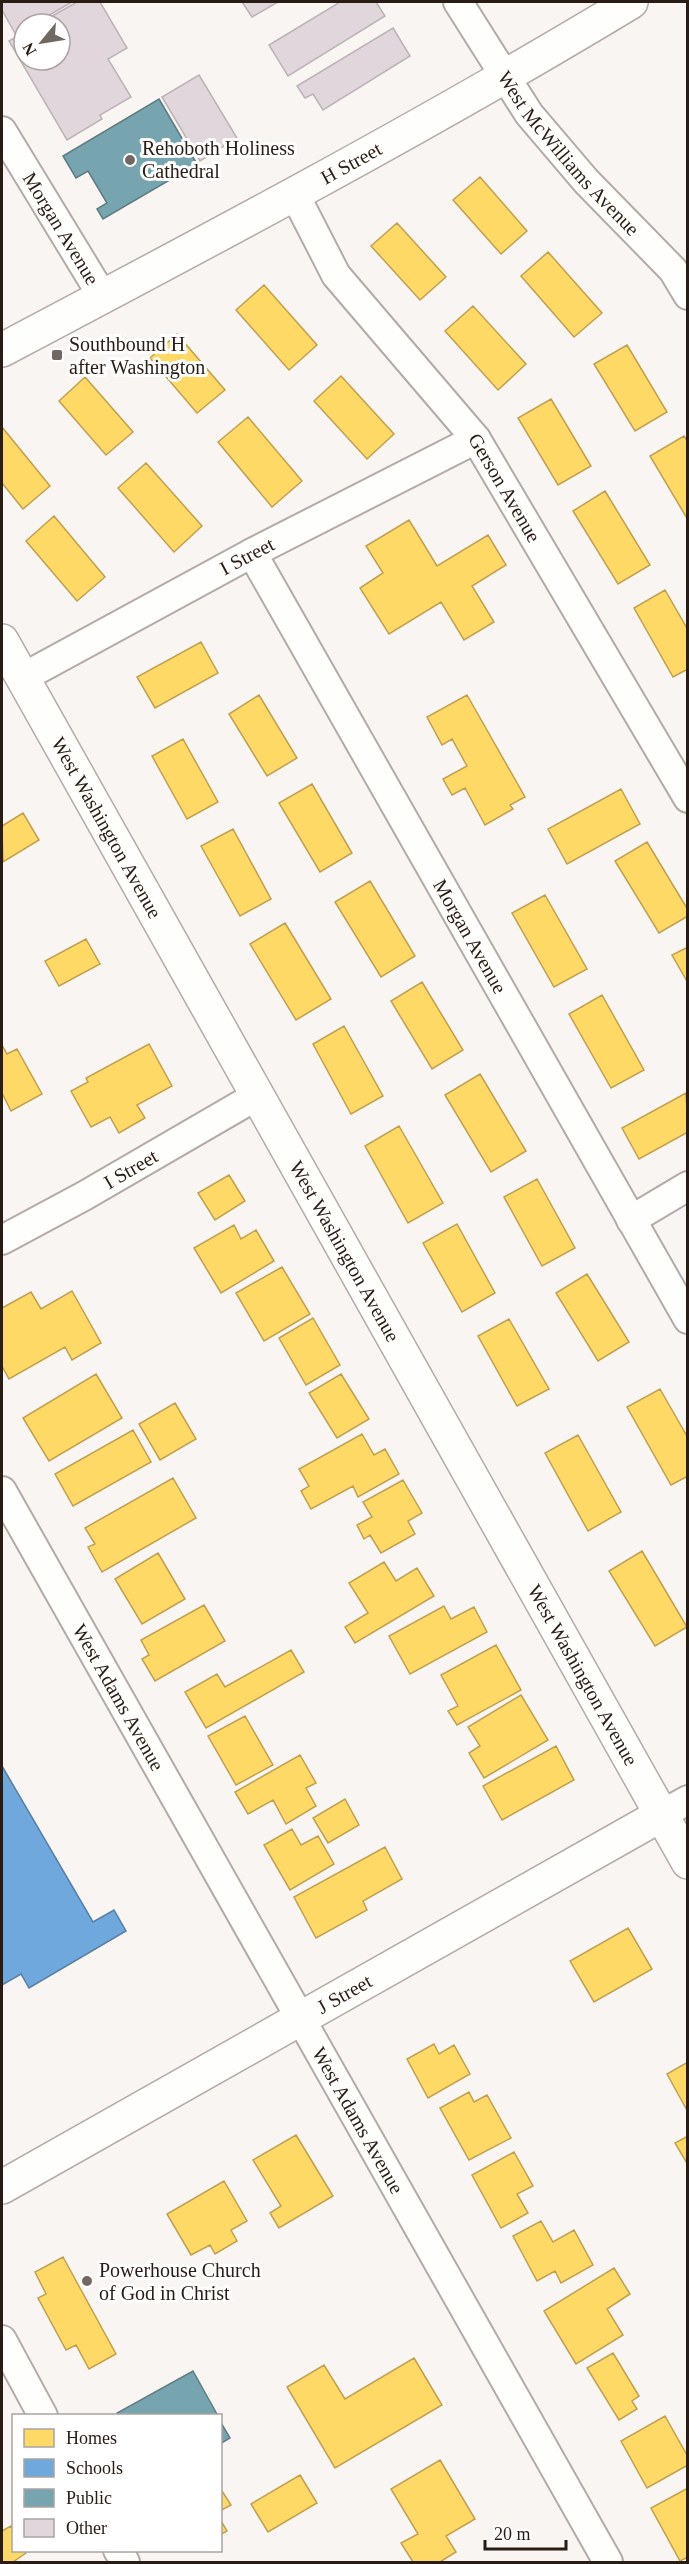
<svg xmlns="http://www.w3.org/2000/svg" width="689" height="2564" viewBox="0 0 689 2564" font-family="Georgia,serif">
  <style>
    .homes { fill: #ffd966; stroke: #bfa04e; stroke-width: 1.5 }
    .schools { fill: #6fa8dc; stroke: #5a7ea0; stroke-width: 1.5 }
    .public { fill: #76a5af; stroke: #5f7c81; stroke-width: 1.5 }
    .building { fill: #e1d6db; stroke: #bbb3b6; stroke-width: 1.5 }
    .lines { fill: none; stroke-linecap: round; stroke-linejoin: round }
    .street-casing { stroke: #b3aba7; stroke-width: 32 }
    .secondary-casing { stroke: #b3aba7; stroke-width: 36 }
    .primary-casing { stroke: #b3aba7; stroke-width: 36 }
    .street { stroke: #fefefd; stroke-width: 28 }
    .secondary { stroke: #fefefd; stroke-width: 33 }
    .primary { stroke: #fefefd; stroke-width: 33 }
    .poi-dot { fill: #726863; stroke: #fff; stroke-width: 2 }
    .labels { text-anchor: middle; dominant-baseline: central; stroke-width: 6; stroke-linejoin: round; paint-order: stroke }
    .poi-label { font-size: 20px; fill: #291c15; stroke: #fff; text-anchor: start }
    .street-label { font-size: 20px; fill: #291c15; stroke: #fff }
  </style>
  <rect width="100%" height="100%" fill="#f9f5f3"/>
  <path class="homes" d="M480 177 527 231 501 254 453 200Z
    M397 223 446 277 420 300 371 246Z
    M548 252 602 313 574 337 521 276Z
    M264 285 317 345 289 370 236 310Z
    M473 306 526 364 498 390 445 331Z
    M177 334 225 390 197 413 150 358Z
    M627 345 667 412 635 431 594 364Z
    M341 376 394 434 367 459 314 401Z
    M85 377 133 432 106 455 59 401Z
    M551 399 591 466 558 485 518 418Z
    M248 417 302 481 272 507 218 442Z
    M2 427 50 486 23 509 2 483Z
    M684 436 688 442V520L650 456Z
    M146 463 202 526 174 552 118 488Z
    M605 491 650 565 618 584 573 511Z
    M54 516 105 577 77 601 26 541Z
    M409 520 437 566 488 535 506 565 472 586 494 622 464 640 441 602 389 634 360 588 383 573 366 546Z
    M665 590 688 630V669L673 677 634 608Z
    M201 642 218 673 155 708 137 677Z
    M259 695 297 758 267 776 229 714Z
    M467 695 525 797 510 805 513 809 485 825 465 788 452 795 443 779 467 766 452 739 442 745 427 717Z
    M183 739 218 802 187 819 152 756Z
    M312 784 352 853 320 872 279 803Z
    M621 789 640 824 567 864 548 829Z
    M23 813 39 840 3 862 2 826Z
    M233 829 271 899 240 916 201 846Z
    M647 842 688 910V916L659 933 615 861Z
    M370 881 415 956 381 977 335 902Z
    M545 895 587 969 554 987 512 913Z
    M285 923 331 999 296 1020 250 944Z
    M86 939 100 964 59 986 45 961Z
    M688 947V983L672 955Z
    M422 982 463 1050 432 1069 391 1001Z
    M602 995 644 1070 611 1088 569 1014Z
    M344 1026 383 1096 351 1114 313 1044Z
    M149 1044 172 1086 137 1105 145 1118 119 1133 110 1117 91 1127 71 1091 88 1082 86 1078Z
    M2 1045 7 1054 17 1049 42 1094 11 1111 2 1093Z
    M480 1074 526 1151 491 1172 445 1095Z
    M686 1093 688 1132 639 1159 622 1128Z
    M399 1126 443 1203 408 1223 365 1146Z
    M229 1175 245 1201 215 1220 198 1193Z
    M537 1179 575 1248 542 1266 504 1197Z
    M457 1224 495 1293 462 1312 423 1243Z
    M234 1225 241 1239 256 1230 274 1261 221 1293 194 1248Z
    M282 1267 310 1314 264 1341 236 1293Z
    M587 1274 629 1342 598 1361 556 1293Z
    M72 1291 101 1343 72 1360 65 1347 9 1379 2 1366V1308L31 1292 41 1309Z
    M313 1318 340 1365 306 1385 279 1338Z
    M509 1319 549 1389 517 1406 478 1336Z
    M96 1374 122 1418 49 1461 23 1418Z
    M341 1374 369 1419 337 1438 309 1393Z
    M660 1389 688 1438V1476L671 1485 627 1407Z
    M175 1403 196 1439 160 1460 139 1424Z
    M133 1430 151 1462 73 1506 55 1474Z
    M362 1434 374 1455 385 1449 399 1474 358 1497 353 1486 311 1509 301 1491 309 1486 299 1469Z
    M578 1435 621 1512 588 1531 545 1453Z
    M173 1478 196 1518 102 1572 88 1547 95 1544 85 1528Z
    M403 1480 422 1513 408 1521 415 1534 381 1553 370 1535 364 1539 357 1525 372 1517 363 1502Z
    M642 1551 687 1627 655 1646 609 1571Z
    M158 1553 185 1599 142 1624 115 1579Z
    M384 1562 396 1581 417 1568 434 1596 355 1643 345 1627 368 1613 349 1583Z
    M204 1605 225 1641 155 1681 142 1659 149 1655 141 1640Z
    M444 1606 451 1619 474 1607 487 1632 410 1674 389 1636Z
    M496 1645 521 1690 457 1725 448 1711 458 1706 441 1675Z
    M291 1650 304 1672 206 1728 185 1692 217 1674 225 1687Z
    M521 1695 548 1740 484 1778 469 1753 480 1746 468 1727Z
    M245 1716 273 1765 236 1785 208 1736Z
    M556 1746 574 1780 502 1820 483 1786Z
    M300 1755 316 1783 306 1788 316 1806 286 1824 273 1800 248 1814 235 1792Z
    M345 1799 359 1825 328 1843 313 1818Z
    M292 1829 301 1845 318 1836 334 1864 290 1890 264 1845Z
    M385 1847 402 1879 363 1901 367 1910 316 1938 294 1897Z
    M628 1928 652 1969 594 2002 570 1961Z
    M434 2044 439 2054 454 2045 470 2074 428 2098 407 2059Z
    M688 2062V2112L667 2074Z
    M469 2092 474 2102 487 2095 511 2138 469 2160 440 2108Z
    M296 2135 333 2196 279 2228 270 2213 281 2206 253 2160Z
    M688 2136V2165L675 2143Z
    M514 2152 533 2186 517 2194 528 2213 501 2228 472 2175Z
    M224 2181 247 2221 231 2230 237 2241 215 2254 210 2245 191 2255 167 2214Z
    M541 2221 553 2242 574 2230 593 2265 561 2283 555 2271 537 2281 513 2236Z
    M63 2257 116 2354 89 2369 76 2345 66 2350 38 2298 46 2294 35 2272Z
    M614 2268 630 2294 607 2309 623 2335 576 2364 544 2311Z
    M613 2353 639 2396 632 2401 637 2409 619 2420 587 2368Z
    M414 2358 442 2405 335 2468 287 2387 324 2365 345 2399Z
    M665 2416 688 2457V2465L647 2488 621 2441Z
    M440 2460 475 2519 446 2536 456 2552 440 2562H413L401 2543 418 2534 391 2489Z
    M300 2475 317 2503 268 2532 251 2504Z
    M220 2488 231 2505 220 2511Z
    M688 2488V2557L680 2561 651 2508Z
    M220 2519 227 2531 220 2535Z
    M11 2526 14 2530V2550H25L26 2553 13 2562H2V2531Z"/>
  <path class="schools" d="M2 1766 93 1922 114 1910 126 1931 29 1988 21 1974 2 1985Z"/>
  <path class="public" d="M159 99 197 164 103 219 97 209 107 203 88 171 76 178 63 156Z
    M193 2371 218 2416H118L117 2413Z
    M220 2421 230 2438 220 2444Z"/>
  <path class="building" d="M2 2H72L34 24H24V30L16 35 2 10Z
    M77 2H100L127 48 108 59 131 97 100 115 102 119 67 140 9 41 24 32V60H60V24H38Z
    M242 2H278L252 17Z
    M340 2H376L385 16 288 76 269 45Z
    M393 28 410 56 323 110 313 94 305 98 297 86Z
    M199 75 237 138 200 161 162 97Z"/>
  <g class="lines">
    <defs>
      <g id="street">
        <path id="s1" d="M458 2 529 114 586 181 673 270 688 295"/>
        <path id="s2" d="M2 131 103 297"/>
        <path id="s3" d="M295 195 336 275 476 439 688 798"/>
        <path id="s4" d="M252 553 688 1319"/>
        <path id="s5" d="M22 678 252 553 476 439"/>
        <path d="M631 1220 688 1186"/>
        <path id="s6" d="M2 1240 84 1196 258 1095"/>
        <path id="s7" d="M2 1491 608 2562"/>
        <path d="M661 1815 688 1800"/>
        <path d="M2 2340 43 2416"/>
        <path d="M118 2550 125 2562"/>
      </g>
      <g id="secondary">
        <path id="s8" d="M2 350C214 238 426 126 631 2"/>
        <path id="s9" d="M2 2187 661 1815"/>
      </g>
      <g id="primary">
        <path id="s10" d="M2 641 688 1862"/>
      </g>
    </defs>
    <use href="#street" class="street-casing"/>
    <use href="#secondary" class="secondary-casing"/>
    <use href="#primary" class="primary-casing"/>
    <use href="#street" class="street"/>
    <use href="#secondary" class="secondary"/>
    <use href="#primary" class="primary"/>
  </g>
  <g class="poi-dot">
    <circle cx="130" cy="160" r="6"/>
    <rect x="51" y="349" width="12" height="12" rx="3"/>
    <circle cx="87" cy="2281" r="6"/>
  </g>
  <g class="labels">
    <g class="poi-label">
      <text x="142" y="148">Rehoboth Holiness<tspan x="142" dy="23">Cathedral</tspan></text>
      <text x="69" y="344">Southbound H<tspan x="69" dy="23">after Washington</tspan></text>
      <text x="99" y="2270">Powerhouse Church<tspan x="99" dy="23">of God in Christ</tspan></text>
    </g>
    <g class="street-label">
      <text stroke="none"><textPath href="#s1" startOffset="188">West McWilliams Avenue</textPath></text>
      <text stroke="none"><textPath href="#s8" startOffset="396">H Street</textPath></text>
      <text stroke="none"><textPath href="#s2" startOffset="114">Morgan Avenue</textPath></text>
      <text stroke="none"><textPath href="#s3" startOffset="362">Gerson Avenue</textPath></text>
      <text stroke="none"><textPath href="#s5" startOffset="256">I Street</textPath></text>
      <text stroke="none"><textPath href="#s10" startOffset="214">West Washington Avenue</textPath></text>
      <text stroke="none"><textPath href="#s4" startOffset="441">Morgan Avenue</textPath></text>
      <text stroke="none"><textPath href="#s6" startOffset="147">I Street</textPath></text>
      <text stroke="none"><textPath href="#s10" startOffset="700">West Washington Avenue</textPath></text>
      <text stroke="none"><textPath href="#s10" startOffset="1186">West Washington Avenue</textPath></text>
      <text stroke="none"><textPath href="#s7" startOffset="237">West Adams Avenue</textPath></text>
      <text stroke="none"><textPath href="#s9" startOffset="393">J Street</textPath></text>
      <text stroke="none"><textPath href="#s7" startOffset="723">West Adams Avenue</textPath></text>
    </g>
  </g>
  <rect width="689" height="2564" fill="none" stroke="#291c15" stroke-width="6"/>
  <rect x="12" y="2414" width="210" height="138" fill="#ffffff" stroke="#a9a4a1" stroke-width="1.5"/>
  <rect x="24" y="2429" width="30" height="18" fill="#ffd966" stroke="#a9a4a1" stroke-width="1.5"/>
  <text x="66" y="2444" font-size="18" fill="#291c15">Homes</text>
  <rect x="24" y="2459" width="30" height="18" fill="#6fa8dc" stroke="#a9a4a1" stroke-width="1.5"/>
  <text x="66" y="2474" font-size="18" fill="#291c15">Schools</text>
  <rect x="24" y="2489" width="30" height="18" fill="#76a5af" stroke="#a9a4a1" stroke-width="1.5"/>
  <text x="66" y="2504" font-size="18" fill="#291c15">Public</text>
  <rect x="24" y="2519" width="30" height="18" fill="#e1d6db" stroke="#a9a4a1" stroke-width="1.5"/>
  <text x="66" y="2534" font-size="18" fill="#291c15">Other</text>
  <g transform="translate(42 42) rotate(240)"><circle r="28" fill="#ffffff" stroke="#a9a4a1" stroke-width="1.5"/>
  <path d="M0-4.5L10 22L0 15L-10 22Z" fill="#726863"/>
  <text y="-9" font-size="16" font-weight="bold" text-anchor="middle" fill="#291c15">N</text>
  </g>
  <path d="M485 2540v9h81v-9" fill="none" stroke="#291c15" stroke-width="3"/>
  <text x="494" y="2540" font-size="18" fill="#291c15" stroke="#ffffff" stroke-width="4.5" paint-order="stroke">20 m</text>
</svg>
